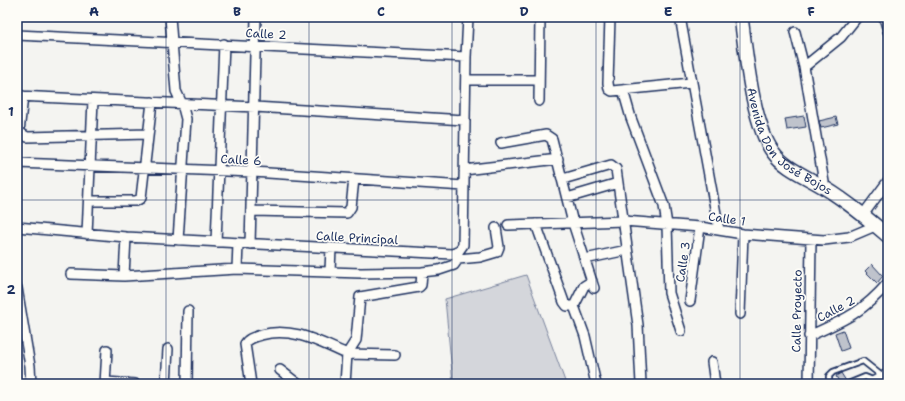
<svg xmlns="http://www.w3.org/2000/svg" width="905" height="401" viewBox="0 0 905 401" font-family="'Shantell Sans',sans-serif">
  <style>
    .green { fill: #d4d6db; stroke: #78829c }
    .building { fill: #bfc3cc; stroke: #1b2f5e }
    .lines { fill: none; stroke-linecap: round; stroke-linejoin: round }
    .lane-casing { stroke: #1b2f5e; stroke-width: 8 }
    .street-casing { stroke: #1b2f5e; stroke-width: 12 }
    .secondary-casing { stroke: #1b2f5e; stroke-width: 16 }
    .lane { stroke: #fdfcf7; stroke-width: 4.5 }
    .street { stroke: #fdfcf7; stroke-width: 9 }
    .secondary { stroke: #fdfcf7; stroke-width: 13 }
    .grid { fill: none; stroke: #1b2f5e; stroke-width: 1; stroke-opacity: 0.55 }
    .labels { text-anchor: middle; dominant-baseline: central; stroke-width: 3.5; stroke-linejoin: round; paint-order: stroke }
    .street-label { font-size: 12px; fill: #1b2f5e; stroke: #fdfcf7 }
    .neatline { fill: none; stroke: #1b2f5e; stroke-width: 1.5 }
    .grid-label { font-size: 13px; text-anchor: middle; font-weight: bold; fill: #1b2f5e }
  </style>
  <rect width="100%" height="100%" fill="#f4f4f1"/>
  <filter id="ink" filterUnits="userSpaceOnUse"><feTurbulence type="fractalNoise" baseFrequency=".025" numOctaves="2"/><feDisplacementMap in="SourceGraphic" scale="8" xChannelSelector="R" yChannelSelector="G"/><feConvolveMatrix kernelMatrix="1 2 1 2 8 2 1 2 1" color-interpolation-filters="sRGB"/></filter>
  <g filter="url(#ink)">
    <path class="green" d="M526 275 566 384H453L445 299Z"/>
    <path class="building" d="M804 116 806 127 787 130 785 119Z
      M836 117 838 124 821 128 819 121Z
      M872 264 883 276 877 283 865 271Z
      M843 330 849 348 841 351 835 333Z
      M841 373 846 381 844 384H840L836 376Z"/>
    <g class="lines">
      <defs>
        <path id="lane" d="M829 384V376L833 372 863 361 883 377
          M848 384 865 377 875 381"/>
        <path id="street" d="M170 17 176 91 182 104 186 119 178 240
          M610 17 608 83 609 89 612 91 691 83
          M680 17 719 230
          M884 17 888 31
          M795 32 804 67 825 188
          M17 35 466 57
          M804 67 841 37 857 17
          M466 80H538
          M623 90 631 118 664 206 667 225 669 293 681 331
          M17 96 255 107 464 120
          M23 96 19 132 27 137 148 134
          M539 101 540 17
          M501 143 546 135 552 139 573 223 594 288
          M17 163 253 172 464 186
          M464 170 558 159
          M563 179 611 165 616 169 638 325 641 384
          M567 198 618 183
          M89 201H136L141 198 152 102
          M252 211 347 213 351 207 354 179
          M863 215 888 181
          M536 224 564 302 567 306H574
          M508 225 624 221 700 227 743 234 824 240 849 237 875 226
          M17 227 126 237 452 254 458 252 463 245 466 57 468 17
          M87 234 93 100
          M216 242 224 44
          M250 244 256 17
          M458 259 480 257 497 252 499 247 496 228
          M585 259 627 250
          M237 269 238 244
          M330 271 331 248
          M71 274 124 276 237 269 361 273 422 272 439 270 454 265 458 259V252
          M124 276 126 237
          M592 281 584 286 574 306 585 336 596 384
          M17 288 30 366 31 384
          M690 301 700 227
          M740 314 743 234
          M809 336C844 320 862 313 888 283
          M712 362 715 384
          M280 370 298 384
          M106 382 135 384
          M105 384 107 350
          M166 384 168 349
          M187 384 188 311
          M251 384 245 344C248 338 255 337 261 335 292 326 319 342 347 354L356 340 360 297 419 287 421 285 422 272
          M345 384 347 354 395 355
          M809 384 811 239"/>
        <g id="secondary">
          <path id="s1" d="M741 17C746 53 752 123 773 152 785 169 808 177 825 188 848 202 868 219 888 236"/>
          <path d="M873 384 888 376"/>
        </g>
      </defs>
      <use href="#lane" class="lane-casing"/>
      <use href="#street" class="street-casing"/>
      <use href="#secondary" class="secondary-casing"/>
      <use href="#lane" class="lane"/>
      <use href="#street" class="street"/>
      <use href="#secondary" class="secondary"/>
    </g>
  </g>
  <path class="grid" d="M166 17V384M309 17V384M452 17V384M596 17V384M740 17V384M17 200H888"/>
  <g class="labels">
    <g class="street-label">
      <text transform="translate(266 34) rotate(3)">Calle 2</text>
      <text stroke="none"><textPath href="#s1" startOffset="141">Avenida Don José Bojos</textPath></text>
      <text transform="translate(241 160) rotate(3)">Calle 6</text>
      <text transform="translate(727 219) rotate(8)">Calle 1</text>
      <text transform="translate(357 238) rotate(3)">Calle Principal</text>
      <text transform="translate(683 262) rotate(-82)">Calle 3</text>
      <text transform="translate(836 309) rotate(-28)">Calle 2</text>
      <text transform="translate(797 311) rotate(-89)">Calle Proyecto</text>
    </g>
  </g>
  <rect width="905" height="401" fill="none" stroke="#fdfcf7" stroke-width="44"/>
  <rect x="22" y="22" width="861" height="357" class="neatline"/>
  <g class="grid-label">
    <text x="94" y="16">A</text>
    <text x="237" y="16">B</text>
    <text x="381" y="16">C</text>
    <text x="524" y="16">D</text>
    <text x="668" y="16">E</text>
    <text x="811" y="16">F</text>
    <text x="11" y="116">1</text>
    <text x="11" y="294">2</text>
  </g>
</svg>
